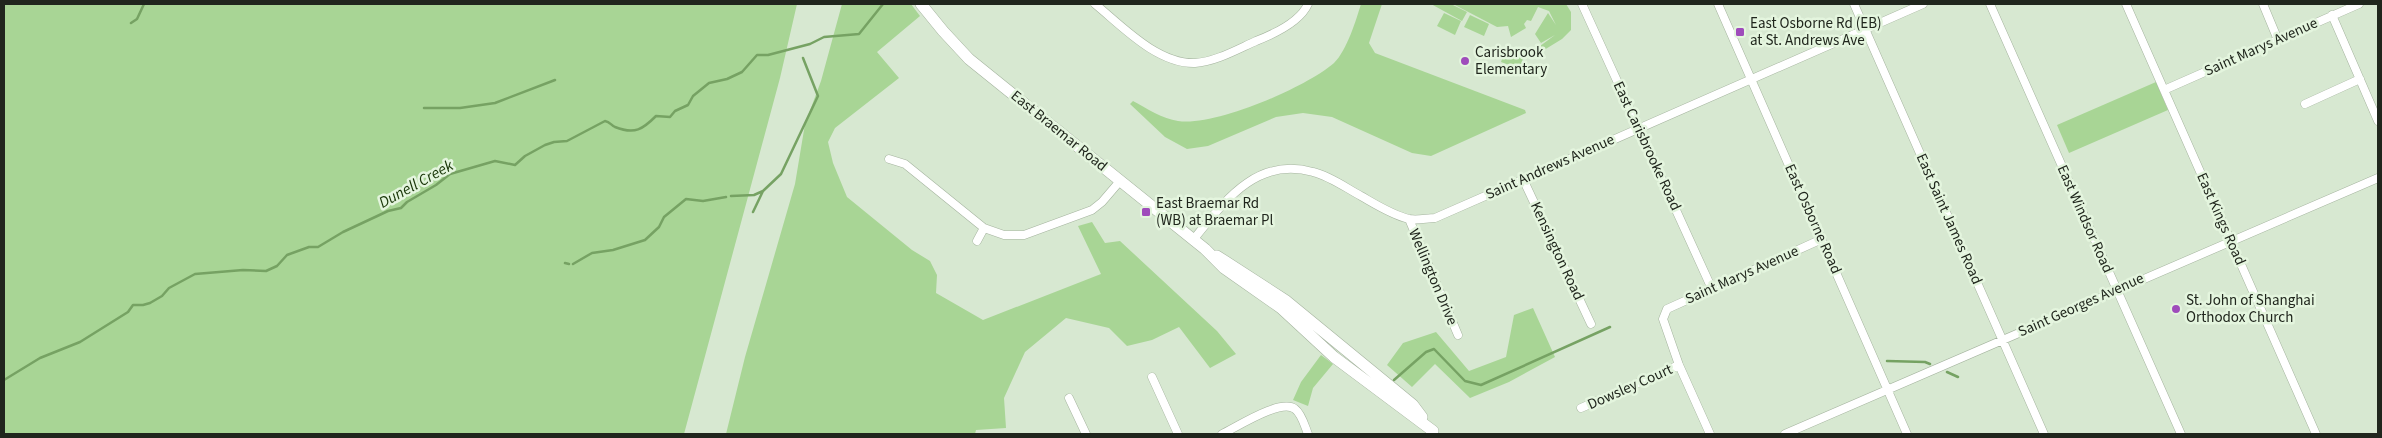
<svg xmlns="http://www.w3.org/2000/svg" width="2382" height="438" viewBox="0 0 2382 438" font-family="'Source Sans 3',sans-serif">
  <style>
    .green { fill: #a8d595 }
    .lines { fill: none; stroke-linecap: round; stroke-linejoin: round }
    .stream { stroke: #76a263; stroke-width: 2.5 }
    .street-casing { stroke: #a5b49f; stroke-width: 9 }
    .secondary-casing { stroke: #a5b49f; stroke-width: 12 }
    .street { stroke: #fff; stroke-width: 8 }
    .secondary { stroke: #fff; stroke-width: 11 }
    .poi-dot { fill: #9f4cbb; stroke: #e4f5de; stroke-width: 2 }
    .labels { text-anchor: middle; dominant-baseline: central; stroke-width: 5; stroke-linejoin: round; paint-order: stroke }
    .poi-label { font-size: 15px; fill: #20261d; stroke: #e4f5de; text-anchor: start }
    .street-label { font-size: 15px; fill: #20261d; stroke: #e4f5de }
    .water-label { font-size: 16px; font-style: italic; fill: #183507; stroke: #e4f5de }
  </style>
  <rect width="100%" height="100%" fill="#d7e8d1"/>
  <path class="green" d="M4 4H797L780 78 684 434H4Z
    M842 4H911L920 16 877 52 899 78 835 128 828 142 833 163 847 197 912 250 930 261 937 275 936 293 983 320 1101 274 1078 226 1092 222 1105 243 1120 241 1217 331 1236 354 1210 368 1179 327 1152 340 1127 346 1109 328 1066 318 1025 352 1004 398 1006 428 976 430 975 434H726L745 357 795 184 805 124 821 81Z
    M1361 4H1382L1369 43 1375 53 1525 110 1526 113 1431 156 1412 153 1332 117 1303 113 1276 117 1208 146 1187 149 1165 137 1130 104 1133 101C1146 108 1163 119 1178 121 1214 127 1307 87 1334 63 1347 50 1356 20 1361 4Z
    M1431 4H1451L1467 12 1462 21Z
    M1453 4H1566L1571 12V30L1562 39 1544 50 1538 58 1533 54 1536 49 1555 35 1541 43 1535 34 1548 13 1556 25 1549 11 1538 7 1531 21 1527 20 1524 24 1526 28 1511 37 1508 26 1497 27Z
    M1444 13 1461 21 1455 35 1437 26Z
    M1470 15 1489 24 1484 36 1464 27Z
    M1506 48 1524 55 1520 69 1501 62Z
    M2156 82 2168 110 2069 153 2057 125Z
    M1533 308 1555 357 1509 382 1470 398 1435 364 1412 387 1387 365 1403 343 1436 332 1469 371 1506 357 1514 315Z
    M1321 355 1333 364 1313 388 1308 406 1293 400 1301 382Z"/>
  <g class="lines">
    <path class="stream" d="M131 23 137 19 144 4
      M424 108H460L495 103 555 80
      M731 196 754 195 763 191
      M753 212 763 191 781 174 818 96 803 58
      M565 263 569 264
      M573 264 592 253 613 250 645 240 659 227 664 217 686 199 703 201 726 197
      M1887 361 1925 362 1930 364
      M1947 372 1958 377
      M4 380 40 358 80 342 128 312 133 305H143L150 303 162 296 169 288 195 274 243 270 266 271 277 266 287 255 309 247H318L343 232 388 211 401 208 407 202 436 185 450 174 495 161 515 165 525 156 545 145 554 142 567 141 605 121C610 122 611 125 615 127 635 135 643 129 656 116L670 117 675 111 688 105 693 96 709 83 727 79 742 72 757 55H768L810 44 824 37 859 34 883 4
      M1394 380 1426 352 1434 349 1465 381 1481 385 1610 327"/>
    <defs>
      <path id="street" d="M1095 4C1122 26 1157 64 1195 63 1215 62 1238 49 1256 41 1274 34 1300 22 1308 4
        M1582 4 1712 289
        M1718 4 1907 434
        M1854 4 2044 434
        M1990 4 2181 434
        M2126 4 2316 434
        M2263 4 2278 40
        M2332 15 2378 121
        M2164 90 2359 4
        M2305 104 2360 79
        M889 159 905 164 984 228 1004 235H1024L1092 210 1102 202 1120 181
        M1523 179 1591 324
        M1409 219 1458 335
        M1193 240C1224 202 1256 156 1313 172 1330 176 1346 188 1361 196 1375 204 1392 215 1409 219 1417 221 1427 218 1435 218L1923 4
        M977 241 984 228
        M1152 377 1178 434
        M1069 398 1086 434
        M1581 408 1679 365
        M1222 434C1237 427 1281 398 1295 409 1302 414 1305 427 1308 434
        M1710 434 1679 365 1663 319 1667 309 1822 239
        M1785 434 2378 178"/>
      <path id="secondary" d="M921 4 943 31 969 59 1205 249 1224 268 1281 308 1334 357 1433 431
        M1217 256 1285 300 1413 405 1422 417"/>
    </defs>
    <use href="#street" class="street-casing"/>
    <use href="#secondary" class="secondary-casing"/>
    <use href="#street" class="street"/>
    <use href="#secondary" class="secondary"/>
  </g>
  <g class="poi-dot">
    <rect x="1735" y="27" width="10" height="10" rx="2.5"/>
    <circle cx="1465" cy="61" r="5"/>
    <rect x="1141" y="207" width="10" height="10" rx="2.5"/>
    <circle cx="2176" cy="309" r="5"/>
  </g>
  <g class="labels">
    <g class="poi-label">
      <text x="1750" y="23">East Osborne Rd (EB)<tspan x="1750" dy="17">at St. Andrews Ave</tspan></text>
      <text x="1475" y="52">Carisbrook<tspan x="1475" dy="17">Elementary</tspan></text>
      <text x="1156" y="203">East Braemar Rd<tspan x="1156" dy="17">(WB) at Braemar Pl</tspan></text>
      <text x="2186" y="300">St. John of Shanghai<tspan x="2186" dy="17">Orthodox Church</tspan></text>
    </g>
    <g class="street-label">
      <text transform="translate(2261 47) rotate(-24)">Saint Marys Avenue</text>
      <text transform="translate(1059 131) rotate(39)">East Braemar Road</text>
      <text transform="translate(1647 146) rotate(65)">East Carisbrooke Road</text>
      <text transform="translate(1550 167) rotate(-24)">Saint Andrews Avenue</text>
      <text transform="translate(1813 219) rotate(66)">East Osborne Road</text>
      <text transform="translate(1949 219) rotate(66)">East Saint James Road</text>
      <text transform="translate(2085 219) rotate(66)">East Windsor Road</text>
      <text transform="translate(2221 219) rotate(66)">East Kings Road</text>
      <text transform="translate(1557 251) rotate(65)">Kensington Road</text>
      <text transform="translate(1742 275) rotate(-24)">Saint Marys Avenue</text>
      <text transform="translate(1433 277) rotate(67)">Wellington Drive</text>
      <text transform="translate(2081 305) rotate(-24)">Saint Georges Avenue</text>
      <text transform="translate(1630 387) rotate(-24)">Dowsley Court</text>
    </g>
    <g class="water-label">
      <text transform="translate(416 184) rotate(-29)">Dunell Creek</text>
    </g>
  </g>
  <rect width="2382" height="438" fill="none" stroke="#20261d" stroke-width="10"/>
</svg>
